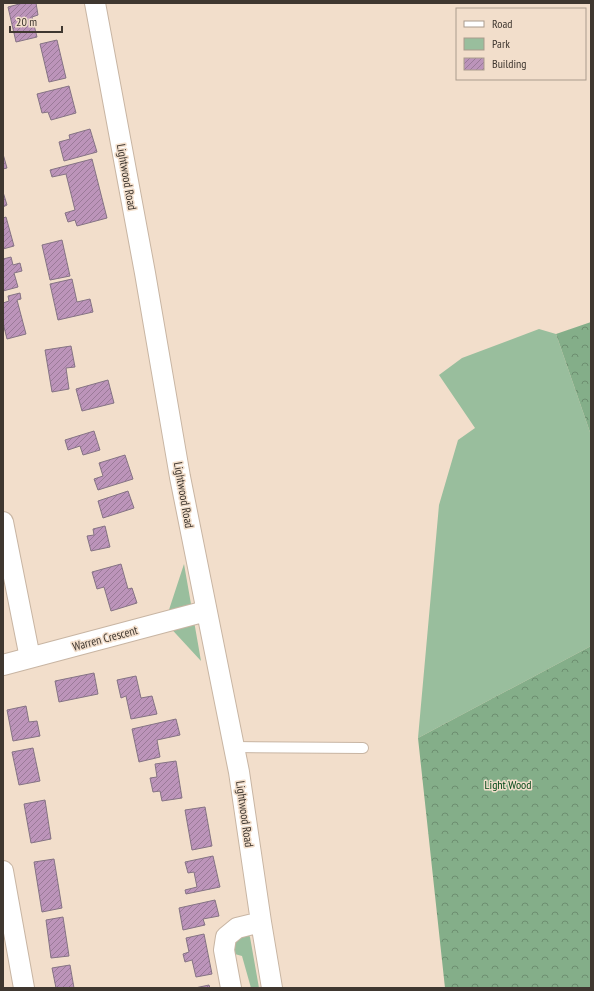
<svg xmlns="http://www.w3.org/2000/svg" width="594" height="991" viewBox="0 0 594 991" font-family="'PT Sans Narrow',sans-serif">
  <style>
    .green { fill: #99be9d }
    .forest { fill: url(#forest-crowns) }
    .building { fill: url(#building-hatch); stroke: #857384 }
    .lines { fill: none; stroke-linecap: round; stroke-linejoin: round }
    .lane-casing { stroke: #c8b5a3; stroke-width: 12 }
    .street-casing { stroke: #c8b5a3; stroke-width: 22 }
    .lane { stroke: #fff; stroke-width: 10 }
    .street { stroke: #fff; stroke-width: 20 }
    .labels { text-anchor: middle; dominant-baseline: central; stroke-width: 3; stroke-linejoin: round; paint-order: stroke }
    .street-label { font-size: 12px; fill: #3f3730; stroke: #f2decb }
    .park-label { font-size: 12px; fill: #034818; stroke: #f2decb }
  </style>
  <defs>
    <pattern id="forest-crowns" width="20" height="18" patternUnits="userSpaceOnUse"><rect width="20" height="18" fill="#84ae89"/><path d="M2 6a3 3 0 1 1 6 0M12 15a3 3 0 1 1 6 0" fill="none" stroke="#6d8e70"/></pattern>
    <pattern id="building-hatch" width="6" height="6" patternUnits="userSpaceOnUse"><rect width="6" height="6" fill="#bc94ba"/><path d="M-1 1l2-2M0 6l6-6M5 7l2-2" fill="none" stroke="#9a7a98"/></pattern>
  </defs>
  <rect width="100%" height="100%" fill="#f2decb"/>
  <path class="green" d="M539 329 556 334 591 435V646L418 738 439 505 458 440 475 428 439 375 462 358Z
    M184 564 201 661 165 622Z
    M246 930 250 937 259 988H251L242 956 231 953V940Z"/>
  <path class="forest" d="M591 322V435L556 334Z
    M591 646V988H445L418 738Z"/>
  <path class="building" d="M23 3H36L38 15 32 17 37 37 16 42 8 7Z
    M57 40 66 78 49 82 40 44Z
    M69 86 76 113 51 120 48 112 42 113 37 94Z
    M90 129 97 152 64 161 59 142 70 139 69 135Z
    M3 154 7 168 3 169Z
    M92 159 107 218 77 226 75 220 68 222 65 213 75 210 66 174 52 177 50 170Z
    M3 192 7 205 3 207Z
    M6 217 14 246 3 249V218Z
    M62 240 70 276 50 280 42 245Z
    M11 257 13 265 20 263 22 271 14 273 18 287 3 291V259Z
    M72 279 77 302 90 299 93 312 58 320 50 284Z
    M20 293 21 299 17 300 26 334 7 339 3 323V303L9 301 8 296Z
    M71 346 75 367 66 368 69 389 52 392 45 350Z
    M108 380 114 403 82 411 76 389Z
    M94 431 100 450 83 455 80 446 68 450 65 440Z
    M125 455 133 479 98 490 94 479 103 476 99 463Z
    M128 491 134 508 103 518 98 501Z
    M105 526 110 547 91 551 87 536 94 535 93 529Z
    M121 564 128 589 132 588 137 603 111 611 104 587 97 589 92 572Z
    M94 673 98 694 59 702 55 681Z
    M136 676 141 698 152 696 157 714 131 719 126 696 121 698 117 680Z
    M26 706 29 722 37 721 40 736 13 741 7 710Z
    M176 719 180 735 157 740 160 757 139 762 132 729Z
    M33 748 40 781 19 785 12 752Z
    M176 761 182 798 162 801 160 791 153 792 150 778 157 777 155 764Z
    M45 800 51 839 31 843 24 804Z
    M205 807 212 846 192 850 185 810Z
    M213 856 220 887 186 894 185 890 197 887 194 872 188 873 185 862Z
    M54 859 62 908 42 912 34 862Z
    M215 900 219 916 203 919 205 925 183 930 179 908Z
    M63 917 69 956 51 958 46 920Z
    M204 934 212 974 196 977 192 960 185 962 183 954 189 952 186 938Z
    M70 965 74 988H56L52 968Z
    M209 985 210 988H195Z"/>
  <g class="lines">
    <defs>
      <path id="lane" d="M234 747 363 748"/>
      <path id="street" d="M95 3 145 273 180 477 239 772 261 922 272 988
        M3 522 30 658
        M3 665 206 611
        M3 871 24 988
        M231 988 224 950 226 937 237 928 261 922"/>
    </defs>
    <use href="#lane" class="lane-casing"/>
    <use href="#street" class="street-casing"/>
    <use href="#lane" class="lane"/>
    <use href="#street" class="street"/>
  </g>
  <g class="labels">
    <g class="street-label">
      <text transform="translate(127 177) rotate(80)">Lightwood Road</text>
      <text transform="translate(184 495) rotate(80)">Lightwood Road</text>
      <text transform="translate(105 638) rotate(-15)">Warren Crescent</text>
      <text transform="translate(245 814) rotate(82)">Lightwood Road</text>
    </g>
    <g class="park-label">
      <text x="508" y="784">Light Wood</text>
    </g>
  </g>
  <rect width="594" height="991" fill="none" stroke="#3f3730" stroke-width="8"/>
  <rect x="456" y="8" width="130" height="72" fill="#f2decb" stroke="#aa9b8d"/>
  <rect x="464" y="21" width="20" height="6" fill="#ffffff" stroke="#aa9b8d"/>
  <text x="492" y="28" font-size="12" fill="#3f3730">Road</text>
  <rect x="464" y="38" width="20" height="12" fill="#99be9d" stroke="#aa9b8d"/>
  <text x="492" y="48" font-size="12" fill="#3f3730">Park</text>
  <rect x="464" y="58" width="20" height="12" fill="url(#building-hatch)" stroke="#aa9b8d"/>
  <text x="492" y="68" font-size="12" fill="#3f3730">Building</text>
  <path d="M10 26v6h52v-6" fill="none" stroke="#3f3730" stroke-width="2"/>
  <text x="16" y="26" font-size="12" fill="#3f3730" stroke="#f2decb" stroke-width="3" paint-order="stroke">20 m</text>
</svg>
